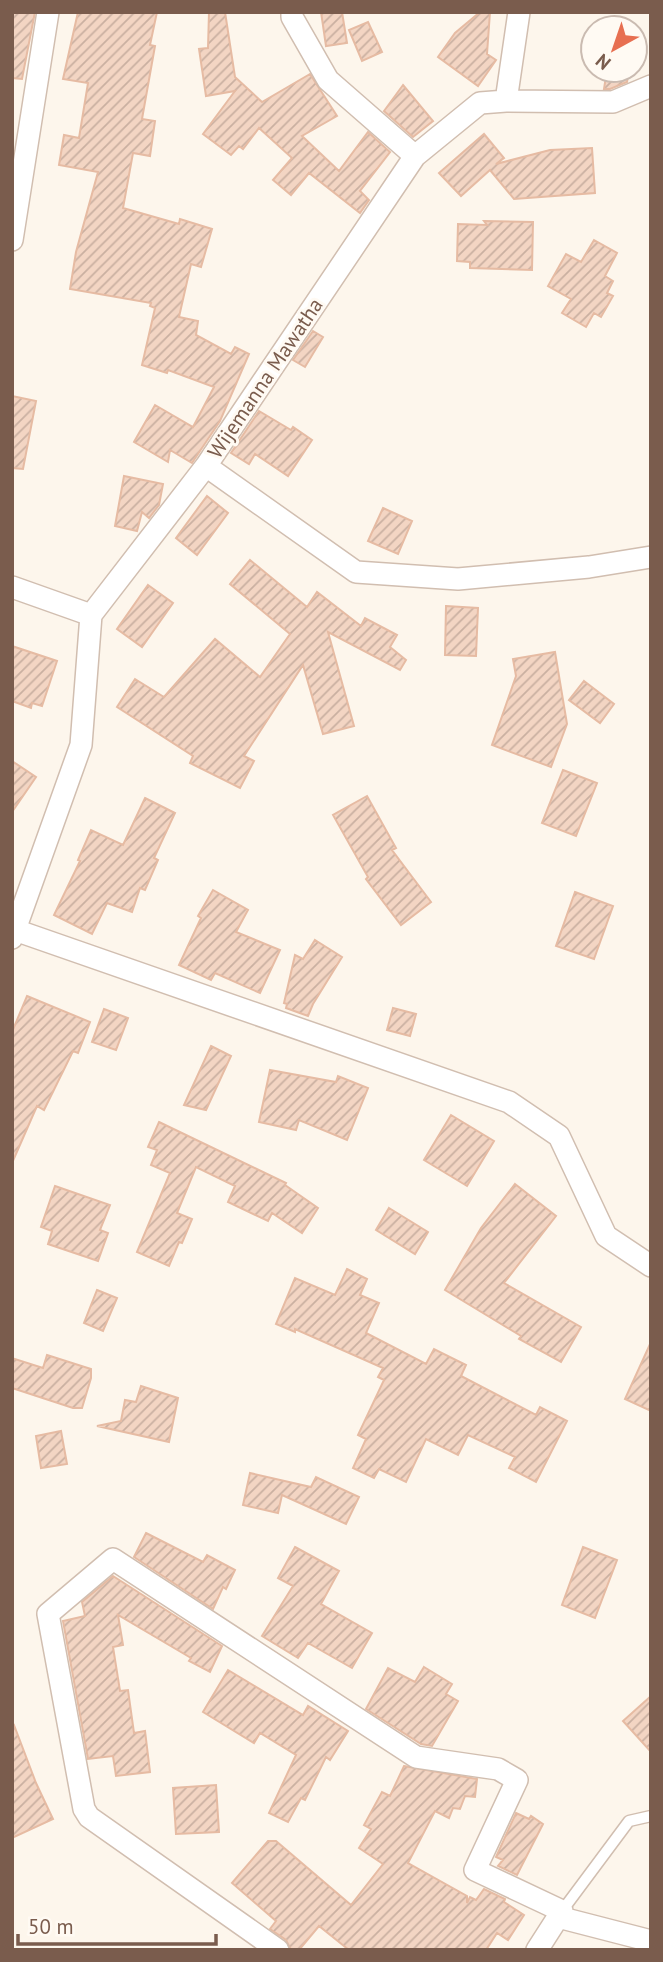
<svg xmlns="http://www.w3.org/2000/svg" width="663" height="1962" viewBox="0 0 663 1962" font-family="'PT Sans',sans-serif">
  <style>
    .building { fill: url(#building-hatch); stroke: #e6bba3; stroke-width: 2 }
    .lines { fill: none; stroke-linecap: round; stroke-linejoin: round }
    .lane-casing { stroke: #d1beb0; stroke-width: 13 }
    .street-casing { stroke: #d1beb0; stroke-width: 24 }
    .lane { stroke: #fff; stroke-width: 10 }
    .street { stroke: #fff; stroke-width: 21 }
    .labels { text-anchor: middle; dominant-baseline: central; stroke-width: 6; stroke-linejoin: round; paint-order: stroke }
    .street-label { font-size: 21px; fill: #7a5c4d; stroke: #fffaf3 }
  </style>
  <defs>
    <pattern id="building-hatch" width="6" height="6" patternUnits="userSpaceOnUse" patternTransform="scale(1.75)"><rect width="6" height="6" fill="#f3d5c3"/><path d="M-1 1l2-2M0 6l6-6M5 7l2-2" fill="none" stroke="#cab0a1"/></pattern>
  </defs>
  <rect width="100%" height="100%" fill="#fdf6ec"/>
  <path class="building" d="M12 12H35L22 79 12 78Z
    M78 12H157L150 45 155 46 142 119 155 121 150 156 133 153 123 208 179 224 180 219 212 229 201 267 191 264 179 317 198 321 196 335 231 354 235 347 249 354 220 421 192 463 170 450 168 462 134 442 155 405 193 427 214 387 168 370 167 373 142 365 155 308 150 306 151 303 70 289 76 252 98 172 59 165 64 135 79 138 88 83 63 79Z
    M209 12H225L235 77 262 102 310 74 337 116 302 136 339 171 368 132 390 152 360 191 369 200 360 213 309 173 291 195 273 180 292 158 259 128 243 149 239 146 231 155 203 134 235 91 206 96 199 49 208 48Z
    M321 12H342L347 43 326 46Z
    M480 12H490L487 54 496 60 478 86 438 57 455 33Z
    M368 22 382 52 362 61 349 30Z
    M607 70H629L627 82 610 89H604Z
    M403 85 433 121 413 137 384 111Z
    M484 134 504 158 496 164 550 150 592 148 595 193 514 199 490 170 461 196 439 173Z
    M484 221 533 222 532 270 470 268V262L457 261 458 224 487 225Z
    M594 240 617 253 605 276 613 281 607 293 613 296 601 317 594 313 586 327 562 313 571 299 548 286 566 254 581 262Z
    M313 331 323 337 305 367 293 360Z
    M12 396 36 401 23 469 12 468Z
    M259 411 291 430 293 427 312 440 288 476 255 454 249 464 231 453Z
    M124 476 163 484 159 505 149 518 142 512 137 531 115 526Z
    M207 496 228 513 197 555 176 538Z
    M383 508 412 521 398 554 368 541Z
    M250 560 307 607 317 592 361 626 365 618 397 635 390 647 406 660 400 670 328 632 354 726 323 734 303 665 244 756 254 761 240 788 190 763 193 756 117 707 135 679 164 697 215 639 260 677 290 634 230 584Z
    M148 585 173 603 142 647 117 629Z
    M446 606 478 608 476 656 445 655Z
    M12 646 57 661 42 706 32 703 31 708 12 701Z
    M555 652 567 724 551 767 492 745 516 676 513 659Z
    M584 681 614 704 600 723 569 700Z
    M12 761 36 777 12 812Z
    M563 770 597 783 576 836 542 823Z
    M367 796 396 848 392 850 431 902 401 925 366 879 368 877 333 815Z
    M145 798 175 813 154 858 158 860 145 890 140 888 132 912 107 903 92 934 54 915 80 861 78 860 91 830 123 845Z
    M213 890 248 910 236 932 280 950 260 993 215 973 211 980 179 965 201 918 198 916Z
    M575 892 613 906 594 959 556 946Z
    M315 940 342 957 313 1004 308 1016 286 1008 287 1004 284 1003 295 955 303 959Z
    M27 996 90 1022 78 1053 73 1051 44 1110 37 1106 12 1163V1032Z
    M393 1008 416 1014 410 1036 387 1030Z
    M104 1009 128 1018 116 1050 92 1042Z
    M211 1046 231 1056 206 1110 184 1105Z
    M270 1070 336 1082 338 1076 368 1088 347 1140 299 1120 296 1130 259 1122Z
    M451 1115 494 1141 467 1186 424 1160Z
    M159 1122 286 1183 285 1185 318 1208 302 1233 272 1213 268 1221 228 1202 235 1186 196 1167 177 1213 192 1219 182 1243 179 1242 169 1266 137 1252 170 1173 151 1165 157 1150 148 1147Z
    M515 1184 556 1216 504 1283 581 1327 561 1362 519 1339 521 1336 445 1290 481 1228Z
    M55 1186 110 1205 100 1230 108 1233 98 1261 48 1244 52 1231 41 1227Z
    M389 1208 428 1232 415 1254 376 1230Z
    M347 1269 367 1279 360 1295 379 1303 366 1333 426 1364 434 1349 466 1365 461 1376 536 1415 540 1407 567 1421 536 1482 509 1468 515 1457 468 1435 458 1455 426 1439 406 1482 379 1469 374 1478 353 1468 366 1439 358 1435 384 1380 378 1377 383 1368 295 1329V1332L276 1324 295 1278 335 1295Z
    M97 1290 117 1298 103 1331 84 1323Z
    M651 1342V1411L625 1399Z
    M47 1355 91 1369V1378L82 1408H73L12 1388V1358L43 1368Z
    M141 1386 178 1398 169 1442 97 1426 121 1421 125 1400 136 1402Z
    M61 1431 67 1464 41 1468 36 1436Z
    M250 1473 311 1487 316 1477 359 1497 346 1524 282 1495 278 1513 243 1505Z
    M146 1533 203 1562 207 1555 235 1570 226 1589 223 1587 213 1609 134 1557Z
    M295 1547 339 1571 321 1604 372 1633 352 1668 308 1643 298 1658 262 1636 293 1586 278 1578Z
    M583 1547 617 1560 595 1618 562 1605Z
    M113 1576 222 1646 210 1672 189 1661 191 1658 118 1615 123 1645 113 1647 120 1691 128 1690 134 1733 145 1731 150 1772 116 1776 113 1756 88 1759 63 1621 85 1616 82 1602Z
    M424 1667 452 1684 446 1694 458 1701 432 1746 421 1744 366 1709 388 1668 415 1682Z
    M228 1670 303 1715 308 1706 348 1731 330 1760 326 1757 305 1800 301 1798 288 1822 269 1813 296 1755 260 1733 254 1743 203 1712Z
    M651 1696V1752L623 1721Z
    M14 1725 36 1783 53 1819 12 1838V1726Z
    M404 1766 477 1779 475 1797 465 1796 460 1809 453 1808 449 1818 435 1811 408 1863 467 1896V1903L470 1897 476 1900 484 1889 505 1899 504 1902 524 1915 508 1940 497 1933 486 1950H349L319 1926 299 1950H291L286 1940 270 1929 276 1921 232 1883 268 1841H276L351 1905 383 1864 359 1848 371 1829 364 1825 382 1792 390 1796Z
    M216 1785 219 1832 176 1834 173 1788Z
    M516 1813 529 1819 531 1816 543 1824 517 1875 498 1866 503 1860 496 1857Z"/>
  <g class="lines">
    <defs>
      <path id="lane" d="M562 1911 629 1821 651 1816"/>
      <path id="street" d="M292 12V17L328 80 415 156 206 466 356 572 458 579 589 567 651 557
        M519 12 506 101 613 102 651 86
        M415 156 480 103 506 101
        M12 240 48 12
        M12 587 91 615 206 466
        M15 930 509 1102 559 1136 606 1236 651 1266
        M12 938 81 745 91 615
        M558 1917 651 1941
        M278 1950 89 1817 84 1809 48 1614 113 1559 416 1757 498 1769 517 1780 475 1870 562 1911 537 1950"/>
    </defs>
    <use href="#lane" class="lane-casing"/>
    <use href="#street" class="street-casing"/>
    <use href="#lane" class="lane"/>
    <use href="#street" class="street"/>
  </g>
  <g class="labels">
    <g class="street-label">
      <text transform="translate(265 378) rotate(-56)">Wijemanna Mawatha</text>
    </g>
  </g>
  <rect width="663" height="1962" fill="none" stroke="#7a5c4d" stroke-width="28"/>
  <g transform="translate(614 49) rotate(220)"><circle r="33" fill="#fffaf3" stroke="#cabbb1" stroke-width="2"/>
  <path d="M0-5L12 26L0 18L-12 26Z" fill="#e76f51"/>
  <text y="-10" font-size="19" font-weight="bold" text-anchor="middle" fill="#7a5c4d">N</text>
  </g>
  <path d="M18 1934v10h198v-10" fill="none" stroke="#7a5c4d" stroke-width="3.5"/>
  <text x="28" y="1934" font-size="21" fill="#7a5c4d" stroke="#fffaf3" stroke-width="5" paint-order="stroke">50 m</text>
</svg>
